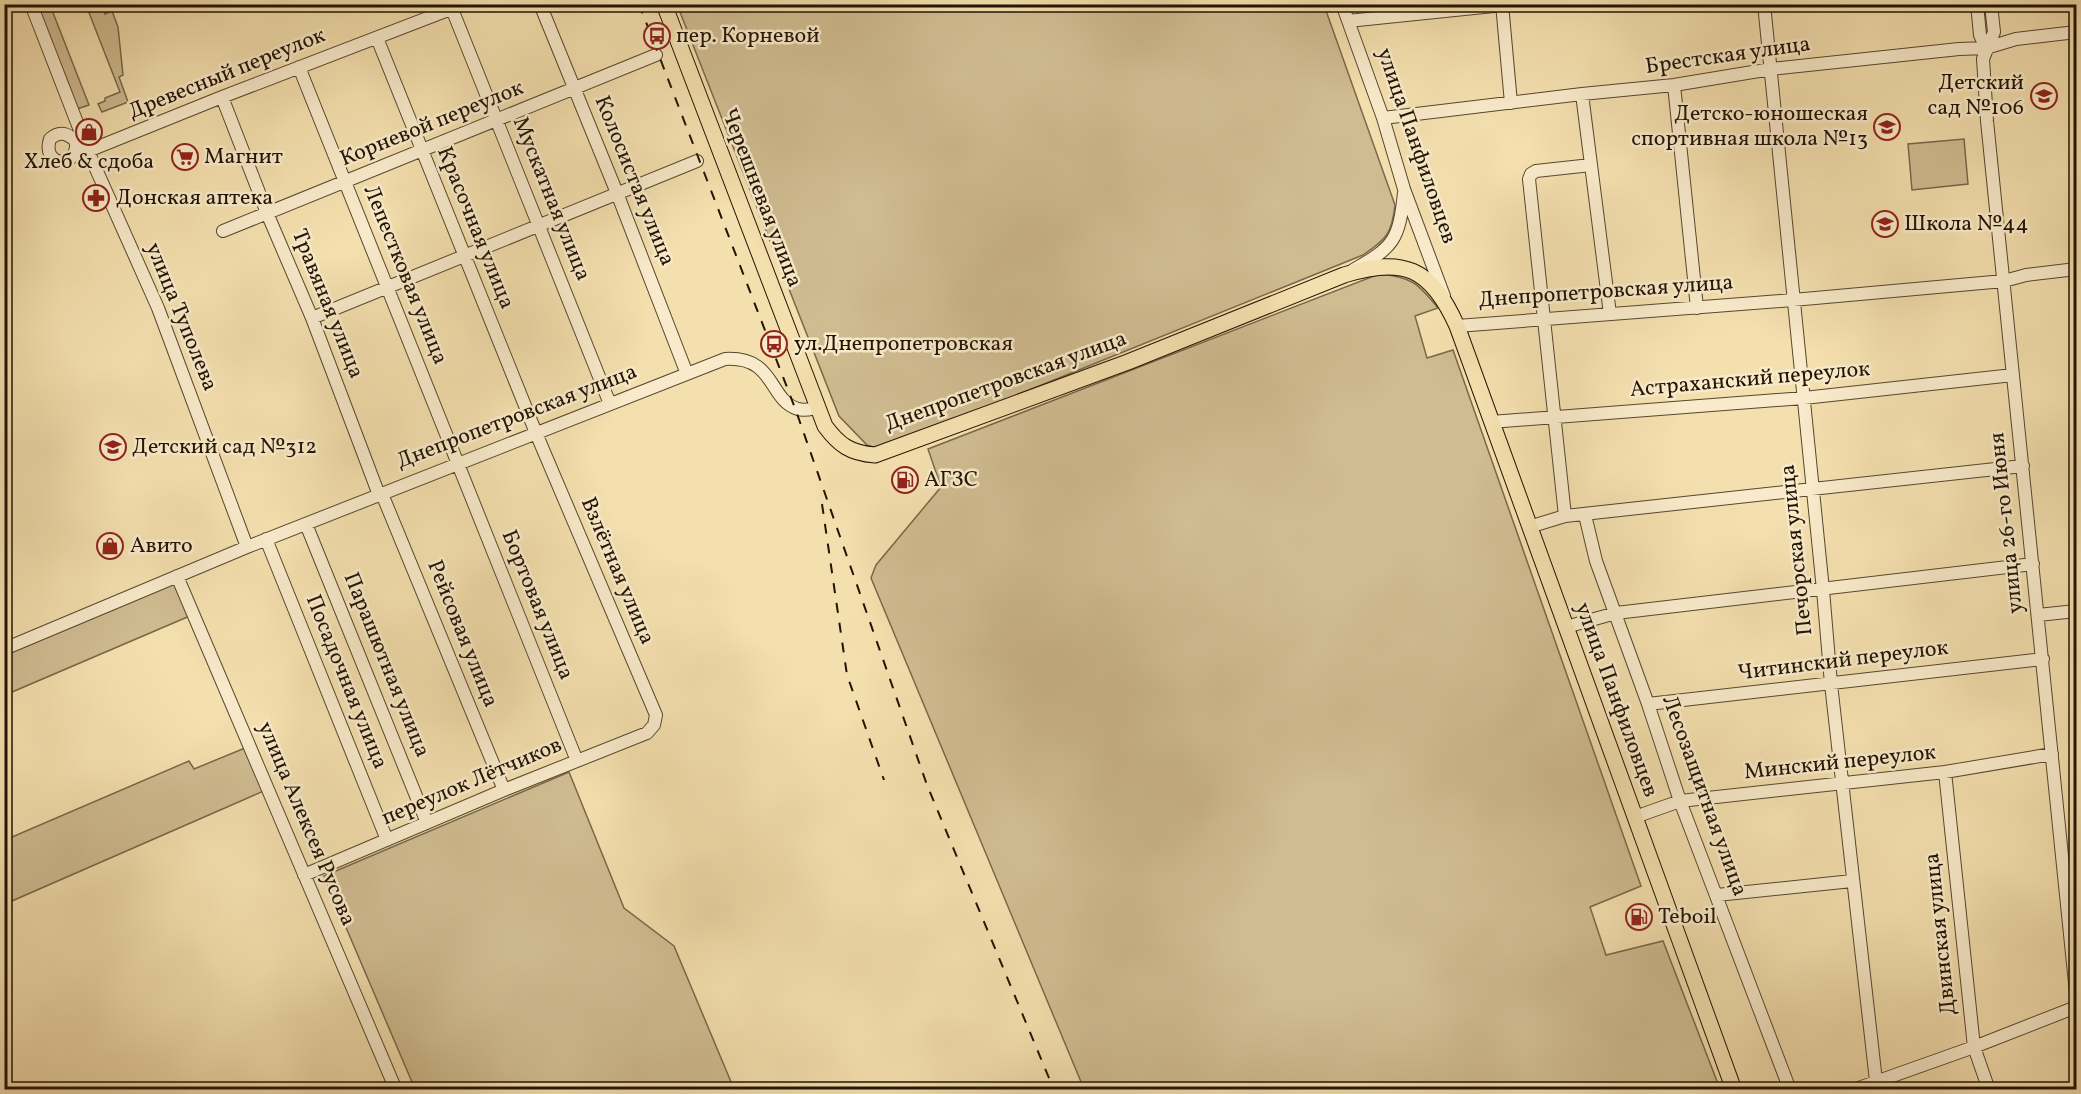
<svg xmlns="http://www.w3.org/2000/svg" width="2081" height="1094" viewBox="0 0 2081 1094" font-family="Vollkorn,serif">
  <style>
    .green { fill: #d0bc91; stroke: #79684a; stroke-width: 1.5 }
    .lines { fill: none; stroke-linecap: round; stroke-linejoin: round }
    .minor-casing { stroke: #56472e; stroke-width: 14 }
    .major-casing { stroke: #221403; stroke-width: 17 }
    .minor { stroke: #f8eaca; stroke-width: 12 }
    .major { stroke: #f4dfae; stroke-width: 15 }
    .rail { stroke: #221403; stroke-width: 2; stroke-dasharray: 10 10; stroke-linecap: butt }
    .labels { text-anchor: middle; dominant-baseline: central; stroke-width: 5; stroke-linejoin: round; paint-order: stroke }
    .poi-label { font-size: 22px; fill: #221403; stroke: #f8eaca; text-anchor: start }
    .street-label { font-size: 22px; fill: #221403; stroke: #f8eaca }
  </style>
  <rect width="100%" height="100%" fill="#f4dfae"/>
  <filter id="stains"><feTurbulence type="fractalNoise" baseFrequency=".00333" numOctaves="4"/><feColorMatrix values="0 0 0 0 .2 0 0 0 0 .09 0 0 0 0 .02 0 0 0 .5 -.17"/></filter>
  <radialGradient id="worn" r=".72"><stop offset=".6" stop-color="#630" stop-opacity="0"/><stop offset="1" stop-color="#630" stop-opacity=".3"/></radialGradient>
  <path class="green" d="M679 4 1324 5 1395 205C1392 233 1387 239 1363 255L881 450 867 445 839 416 678 7Z
    M36 5H50L89 105 77 109Z
    M86 5H101L105 14 112 11 118 27 123 75 119 77 128 102 102 112 98 104 105 101V98L120 92Z
    M1964 139 1968 184 1912 190 1908 144Z
    M1379 274C1412 277 1418 283 1438 308L1415 316 1427 358 1453 350 1641 886 1590 907 1606 955 1663 941 1720 1089H1084L871 578 876 565 941 487 928 449Z
    M178 582 192 615 5 695V655Z
    M245 748 266 790 5 904V840L189 761 194 769Z
    M569 772 624 908 674 946 734 1089H415L324 876Z"/>
  <g class="lines">
    <defs>
      <path id="minor" d="M31 4 88 151 158 308 247 547
        M540 4 617 193 687 374
        M1342 4 1383 118 1404 189 1444 296
        M1502 4 1511 103
        M1764 4 1823 590 1831 684 1876 1081 1879 1090
        M1977 4 1980 35 1986 48
        M1991 4 1994 32 1983 59 1987 121 2076 993
        M452 9 610 404
        M1348 21 1513 4
        M299 67 577 761
        M1674 85 1697 308
        M1582 94 1610 314
        M222 97 267 213 312 318 379 495
        M1383 118 1582 94 1674 85 1771 69 1959 49 1986 48 2016 39 2076 32
        M76 142C78 170 41 167 50 139 65 125 75 142 87 150
        M88 151 222 97 464 4
        M223 231 656 55
        M1353 270C1394 247 1399 240 1404 193
        M312 318 697 161
        M1457 326 1793 300 2004 281 2026 275 2076 269
        M1491 422 1804 398 2013 375
        M382 494 504 790
        M1585 515 1596 561 1648 704 1680 801 1790 1090
        M1565 516 1529 179 1531 174 1536 171 1591 165
        M306 524 427 823
        M1529 527 1565 516 2023 466
        M266 539 387 840
        M177 576 396 1090
        M2038 615 2076 611
        M1566 627 1616 613 2033 564
        M4 649 247 547 725 359C776 356 768 400 798 409 804 411 811 409 817 408
        M1648 704 2043 659
        M1945 772 1974 1047 1989 1090
        M1635 817 1680 801 1945 772 2052 754
        M304 875 504 790 647 733 654 725 656 715 536 433 377 38
        M1717 895 1852 881
        M1853 1090 1974 1047 2076 1007"/>
      <path id="major" d="M664 4 825 426C839 445 850 453 875 455L1128 362 1344 275C1404 256 1431 268 1457 326L1734 1090"/>
    </defs>
    <use href="#minor" class="minor-casing"/>
    <use href="#major" class="major-casing"/>
    <use href="#minor" class="minor"/>
    <use href="#major" class="major"/>
    <path class="rail" d="M639 4 795 408 927 785 1054 1090
      M822 504 847 675 884 780"/>
  </g>
  <defs>
    <symbol id="bus-ring" viewBox="-11 -11 22 22"><circle r="9.5" fill="#f8eaca" stroke="#8f2418" stroke-width="1.5"/><path d="M-5-6H5V4H4V6H2V4H-2V6H-4V4H-5ZM-3.5-4V0h7V-4ZM-3.5 1.2v1.5H-2V1.2ZM2 1.2v1.5H3.5V1.2Z" fill="#8f2418"/></symbol>
    <symbol id="school-ring" viewBox="-11 -11 22 22"><circle r="9.5" fill="#f8eaca" stroke="#8f2418" stroke-width="1.5"/><path d="M0-5L7-2L0 1L-7-2ZM-4 1L0 2.5L4 1V4Q0 6-4 4Z" fill="#8f2418"/></symbol>
    <symbol id="shop-ring" viewBox="-11 -11 22 22"><circle r="9.5" fill="#f8eaca" stroke="#8f2418" stroke-width="1.5"/><path d="M-5-2.5h2.3a2.7 3.5 0 0 1 5.4 0H5L5.5 6h-11ZM-1.5-2.5h3a1.5 2.3 0 0 0-3 0Z" fill="#8f2418"/></symbol>
    <symbol id="supermarket-ring" viewBox="-11 -11 22 22"><circle r="9.5" fill="#f8eaca" stroke="#8f2418" stroke-width="1.5"/><path d="M-6-5.5h2.5l.6 2H6L4.5 2H-2.5L-4.4-4H-6ZM-1.5 3.2a1.3 1.3 0 1 0 .1 0ZM3 3.2a1.3 1.3 0 1 0 .1 0Z" fill="#8f2418"/></symbol>
    <symbol id="pharmacy-ring" viewBox="-11 -11 22 22"><circle r="9.5" fill="#f8eaca" stroke="#8f2418" stroke-width="1.5"/><path d="M-2-6h4v4h4v4h-4v4h-4v-4h-4v-4h4Z" fill="#8f2418"/></symbol>
    <symbol id="fuel-ring" viewBox="-11 -11 22 22"><circle r="9.5" fill="#f8eaca" stroke="#8f2418" stroke-width="1.5"/><path d="M-5.5-6h7V0h2V4h1.3V-2.5L3-4.5l.8-.8L6-3V5H2.5V1h-1V6h-7ZM-4.2-4.7v3.2H.2V-4.7Z" fill="#8f2418"/></symbol>
  </defs>
  <g fill-rule="evenodd">
    <use href="#bus-ring" x="642" y="21" width="30" height="30"/>
    <use href="#school-ring" x="2029" y="81" width="30" height="30"/>
    <use href="#school-ring" x="1872" y="112" width="30" height="30"/>
    <use href="#shop-ring" x="74" y="117" width="30" height="30"/>
    <use href="#supermarket-ring" x="170" y="142" width="30" height="30"/>
    <use href="#pharmacy-ring" x="81" y="183" width="30" height="30"/>
    <use href="#school-ring" x="1870" y="209" width="30" height="30"/>
    <use href="#bus-ring" x="759" y="329" width="30" height="30"/>
    <use href="#school-ring" x="98" y="432" width="30" height="30"/>
    <use href="#fuel-ring" x="890" y="465" width="30" height="30"/>
    <use href="#shop-ring" x="95" y="531" width="30" height="30"/>
    <use href="#fuel-ring" x="1624" y="902" width="30" height="30"/>
  </g>
  <g class="labels">
    <g class="poi-label">
      <text x="676" y="36">пер. Корневой</text>
      <text x="2024" y="83" text-anchor="end">Детский<tspan x="2024" dy="25">сад №106</tspan></text>
      <text x="1868" y="114" text-anchor="end">Детско-юношеская<tspan x="1868" dy="25">спортивная школа №13</tspan></text>
      <text x="204" y="157">Магнит</text>
      <text x="89" y="162" text-anchor="middle">Хлеб &amp; сдоба</text>
      <text x="116" y="198">Донская аптека</text>
      <text x="1904" y="224">Школа №44</text>
      <text x="794" y="344">ул.Днепропетровская</text>
      <text x="132" y="447">Детский сад №312</text>
      <text x="924" y="480">АГЗС</text>
      <text x="130" y="546">Авито</text>
      <text x="1658" y="917">Teboil</text>
    </g>
    <g class="street-label">
      <text transform="translate(1728 56) rotate(-8)">Брестская улица</text>
      <text transform="translate(227 74) rotate(-22)">Древесный переулок</text>
      <text transform="translate(432 124) rotate(-22)">Корневой переулок</text>
      <text transform="translate(1416 146) rotate(71)">улица Панфиловцев</text>
      <text transform="translate(634 181) rotate(68)">Колосистая улица</text>
      <text transform="translate(761 198) rotate(69)">Черешневая улица</text>
      <text transform="translate(551 199) rotate(68)">Мускатная улица</text>
      <text transform="translate(475 228) rotate(68)">Красочная улица</text>
      <text transform="translate(405 275) rotate(68)">Лепестковая улица</text>
      <text transform="translate(1606 292) rotate(-4)">Днепропетровская улица</text>
      <text transform="translate(327 304) rotate(68)">Травяная улица</text>
      <text transform="translate(181 317) rotate(68)">улица Туполева</text>
      <text transform="translate(1750 380) rotate(-5)">Астраханский переулок</text>
      <text transform="translate(1006 382) rotate(-20)">Днепропетровская улица</text>
      <text transform="translate(517 417) rotate(-21)">Днепропетровская улица</text>
      <text transform="translate(2007 523) rotate(-96)">улица 26-го Июня</text>
      <text transform="translate(1797 550) rotate(-96)">Печорская улица</text>
      <text transform="translate(617 571) rotate(67)">Взлётная улица</text>
      <text transform="translate(537 605) rotate(68)">Бортовая улица</text>
      <text transform="translate(462 634) rotate(68)">Рейсовая улица</text>
      <text transform="translate(1843 661) rotate(-7)">Читинский переулок</text>
      <text transform="translate(386 665) rotate(68)">Парашютная улица</text>
      <text transform="translate(346 682) rotate(68)">Посадочная улица</text>
      <text transform="translate(1616 700) rotate(70)">улица Панфиловцев</text>
      <text transform="translate(1840 763) rotate(-6)">Минский переулок</text>
      <text transform="translate(472 782) rotate(-23)">переулок Лётчиков</text>
      <text transform="translate(1704 796) rotate(70)">Лесозащитная улица</text>
      <text transform="translate(306 824) rotate(67)">улица Алексея Русова</text>
      <text transform="translate(1941 934) rotate(-96)">Двинская улица</text>
    </g>
  </g>
  <rect width="2081" height="1094" fill="none" stroke="#f4dfae" stroke-width="24"/>
  <rect x="6" y="6" width="2069" height="1082" fill="none" stroke="#221403" stroke-width="3"/>
  <rect x="12" y="12" width="2057" height="1070" fill="none" stroke="#221403" stroke-width="1.5"/>
  <rect width="100%" height="100%" filter="url(#stains)"/>
  <rect width="100%" height="100%" fill="url(#worn)"/>
</svg>
